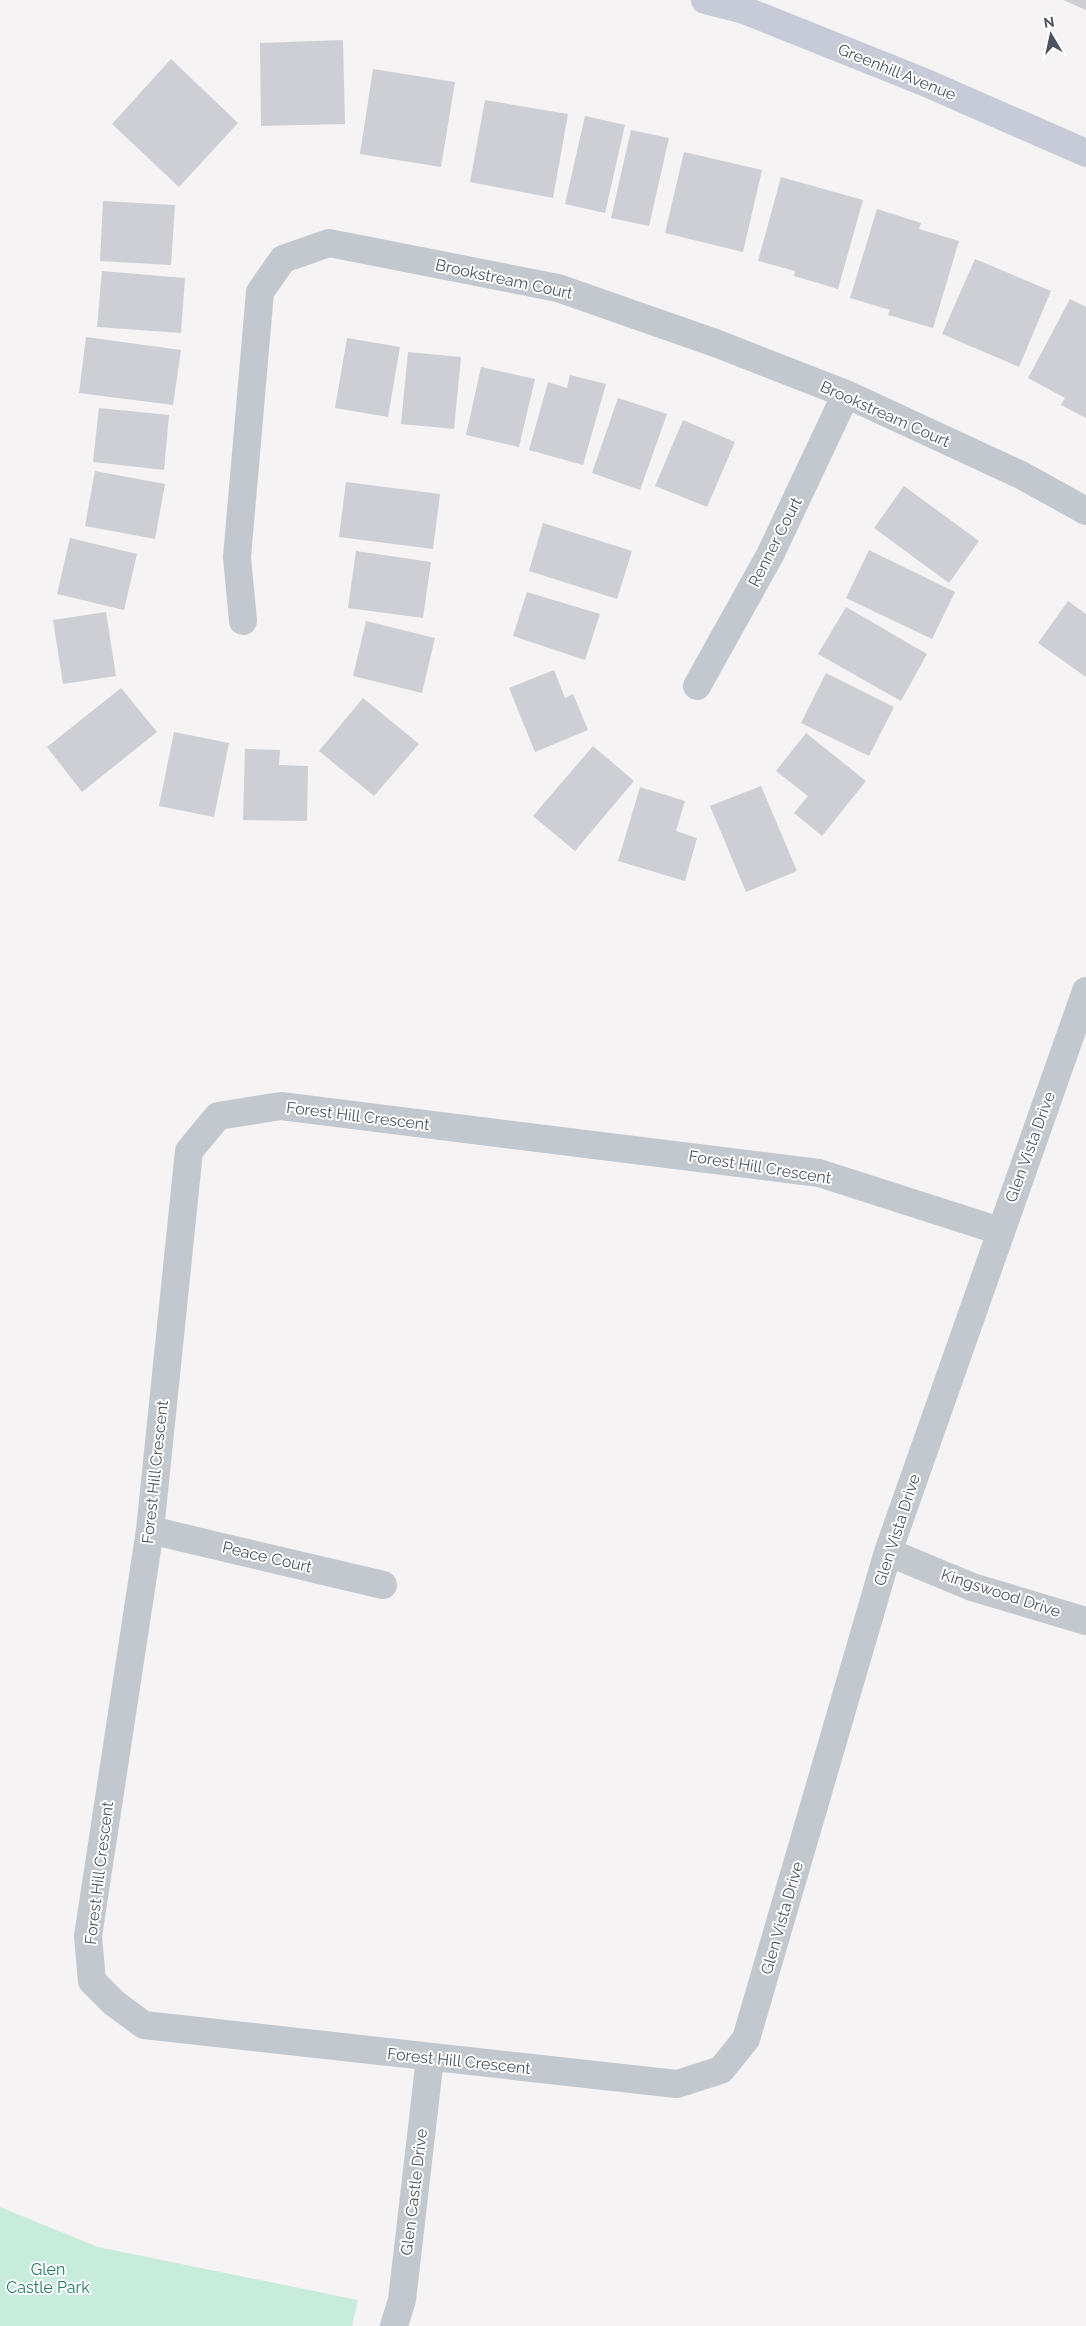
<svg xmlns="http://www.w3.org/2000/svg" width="1086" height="2326" viewBox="0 0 1086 2326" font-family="Raleway,sans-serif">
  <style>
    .green { fill: #c8ecdc }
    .building { fill: #cecfd4 }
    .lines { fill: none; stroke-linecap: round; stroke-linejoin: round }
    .street { stroke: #c3c8cf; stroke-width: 28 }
    .secondary { stroke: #c6cbd7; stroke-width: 28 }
    .labels { text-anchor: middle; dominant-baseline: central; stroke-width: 4; stroke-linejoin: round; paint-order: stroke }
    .street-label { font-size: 16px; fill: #4c535e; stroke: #fff }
    .park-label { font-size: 16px; fill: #237a5e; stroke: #fff }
  </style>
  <rect width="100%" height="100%" fill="#f5f3f3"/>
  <path class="green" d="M0 2207 98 2247 358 2300 352 2326H0Z"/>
  <path class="building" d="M1063 0H1086V10Z
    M343 40 345 124 261 126 260 43Z
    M171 59 238 123 179 187 112 124Z
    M373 69 455 82 441 167 360 154Z
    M485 100 568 114 553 198 470 182Z
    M585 116 625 125 605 213 565 204Z
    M631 130 669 138 649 226 611 218Z
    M684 152 762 170 743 252 665 233Z
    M781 177 863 200 838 289 794 276 795 271 758 261Z
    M103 201 175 205 171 265 100 261Z
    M877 209 921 223 919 229 959 241 933 328 888 315 890 310 850 298Z
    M975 259 1051 291 1019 367 942 334Z
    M102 271 185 278 181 333 97 327Z
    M1070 299 1086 307V418L1061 405 1065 398 1028 378Z
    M86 337 181 350 173 405 79 393Z
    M347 338 400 347 388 417 335 408Z
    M408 352 461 357 454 429 401 424Z
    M481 367 535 379 519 447 466 435Z
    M570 375 606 384 583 465 529 450 548 382 567 388Z
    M618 398 667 414 640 490 592 473Z
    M99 408 169 415 164 470 93 462Z
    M683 420 735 442 707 507 655 486Z
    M95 471 165 484 155 539 85 526Z
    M346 482 440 494 433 549 339 537Z
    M904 486 979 541 949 583 874 528Z
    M543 523 632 551 617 599 529 571Z
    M70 538 137 554 124 610 57 594Z
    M869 550 955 592 932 639 846 598Z
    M356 551 431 562 423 618 348 608Z
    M527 592 600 614 585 660 513 636Z
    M1068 601 1086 614V677L1038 643Z
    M846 607 927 654 901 701 818 654Z
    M106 612 116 676 63 684 53 620Z
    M366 621 435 638 422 693 353 676Z
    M554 670 565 698 573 694 588 730 535 752 509 688Z
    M826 673 894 707 869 756 801 723Z
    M121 688 157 732 82 792 47 747Z
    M363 698 419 744 374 796 319 751Z
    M174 732 229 743 214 817 159 806Z
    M806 733 866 781 822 836 794 813 808 796 776 771Z
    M593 746 634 781 575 851 533 816Z
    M245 749 280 750 279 765 308 766 307 821 243 820Z
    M761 786 797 871 746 892 710 806Z
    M640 787 685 801 676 831 697 838 685 881 618 861Z"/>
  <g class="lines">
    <path class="street" d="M243 621 237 557 260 292 283 259 329 243 558 288 718 344 846 394 1021 475 1086 511
      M697 686 770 555 846 394
      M1000 1231 819 1173 281 1106 218 1116 189 1151 150 1530 88 1936 92 1981 114 2003 144 2025 677 2084 721 2070 746 2039 888 1552 1086 991
      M150 1530 383 1585
      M888 1552 972 1587 1086 1621
      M394 2326 402 2300 430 2058"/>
    <path class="secondary" d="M705 0 744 10 924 82 1086 153"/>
  </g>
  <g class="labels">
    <g class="street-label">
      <text transform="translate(897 72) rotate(22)">Greenhill Avenue</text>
      <text transform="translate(504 279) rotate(12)">Brookstream Court</text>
      <text transform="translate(885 414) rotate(24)">Brookstream Court</text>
      <text transform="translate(775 542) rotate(-63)">Renner Court</text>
      <text transform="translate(358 1116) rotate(7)">Forest Hill Crescent</text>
      <text transform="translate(1030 1147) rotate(-70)">Glen Vista Drive</text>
      <text transform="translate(760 1167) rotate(9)">Forest Hill Crescent</text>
      <text transform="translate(155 1472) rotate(-84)">Forest Hill Crescent</text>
      <text transform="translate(897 1530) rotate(-72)">Glen Vista Drive</text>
      <text transform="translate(267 1557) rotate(13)">Peace Court</text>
      <text transform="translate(1001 1593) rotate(18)">Kingswood Drive</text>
      <text transform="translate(99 1873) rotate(-83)">Forest Hill Crescent</text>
      <text transform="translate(782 1918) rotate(-74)">Glen Vista Drive</text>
      <text transform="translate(459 2061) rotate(6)">Forest Hill Crescent</text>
      <text transform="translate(414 2192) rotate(-83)">Glen Castle Drive</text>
    </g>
    <g class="park-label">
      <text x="48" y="2269">Glen<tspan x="48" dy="18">Castle Park</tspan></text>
    </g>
  </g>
  <g transform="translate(1051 35) rotate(351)" stroke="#ffffff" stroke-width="4" paint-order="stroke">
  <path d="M0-4L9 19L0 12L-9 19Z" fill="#4c535e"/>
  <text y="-8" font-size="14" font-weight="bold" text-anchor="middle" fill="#4c535e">N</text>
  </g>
</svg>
